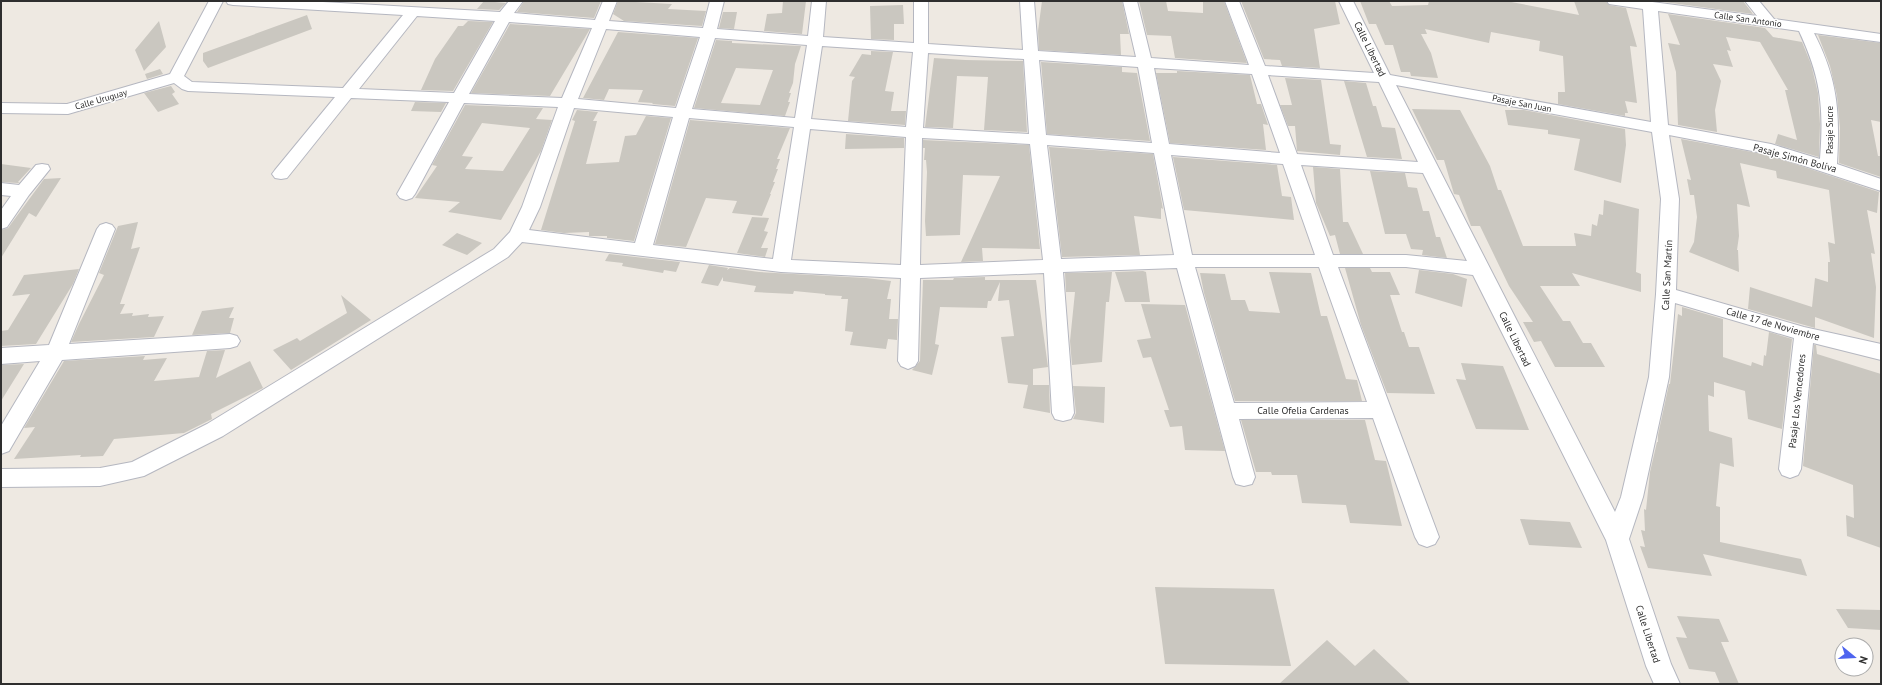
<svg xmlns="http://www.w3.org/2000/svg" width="1882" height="685" viewBox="0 0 1882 685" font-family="'PT Sans',sans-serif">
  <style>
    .building { fill: #cac7c0; fill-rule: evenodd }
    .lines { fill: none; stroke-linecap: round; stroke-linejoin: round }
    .minor-casing { stroke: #b5b7c0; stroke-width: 2 }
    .minor { fill: #fff; fill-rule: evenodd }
    .labels { text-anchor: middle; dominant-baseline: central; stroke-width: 3; stroke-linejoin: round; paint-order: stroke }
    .far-street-label { font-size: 9px; fill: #2e2e2e; stroke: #fff }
    .street-label { font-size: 10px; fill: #2e2e2e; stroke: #fff }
  </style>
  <rect width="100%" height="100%" fill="#eee9e2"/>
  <path class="building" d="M484 1 506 3 499 10 477 9Z
    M524 1H601L594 18 517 12Z
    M618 1 672 4 668 9 706 11 702 26 624 21 613 14Z
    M783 1H806L802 34 764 31 767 14 782 13Z
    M1042 1H1122L1129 34H1120L1121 55 1039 50 1038 31Z
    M1139 1H1166L1168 11 1203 13V1H1224L1247 63 1175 58 1171 36 1147 35Z
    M1241 1H1335L1340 24 1314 29 1320 68 1282 66 1280 60 1264 59Z
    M1360 1H1389L1392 6 1428 5 1429 1H1506L1579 15 1574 1H1606L1609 5 1626 8 1637 47 1630 46 1637 103 1625 101 1628 113H1625V116L1558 104V92H1565L1563 56 1539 51 1540 41 1491 32 1489 43 1425 29 1427 34H1421L1431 53 1438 78 1411 76 1410 72H1401L1393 45H1385L1376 24H1369Z
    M1664 1H1743L1753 14 1664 2Z
    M903 5 904 24H894V40L871 39 870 6Z
    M723 12H737L734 29 719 28Z
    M1668 14 1765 28 1773 37 1802 42 1811 64 1818 93 1820 124 1819 157 1775 144 1778 134 1797 140 1785 90H1788L1760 42 1726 37 1731 51 1727 50 1733 67 1713 64 1721 81 1715 110 1717 132 1678 125 1676 72 1668 43 1680 45Z
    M307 15 312 29 208 68 203 61V53Z
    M159 21 166 47 144 71 135 50Z
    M468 21 493 22 453 91 421 90 435 59 458 26H463Z
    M510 24 590 29 550 96 471 93Z
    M618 32 698 38 675 106 652 104 653 103 638 102 643 90 609 89 604 100 583 98Z
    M1818 35 1881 43V122L1871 120 1878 156H1881V177L1839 163 1840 128 1837 96 1830 66Z
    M716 40 732 41V43L801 46 795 64 793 83 789 93H791L788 102H790L785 116 694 108ZM736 68 773 70 760 105 721 103Z
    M871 51 893 52 885 91 894 92 891 111H906L905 125 848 121 852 81 855 77 849 76 862 54 871 55Z
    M934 58 965 60 1023 61 1027 132 984 130 988 77 957 76 953 128 925 127Z
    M1041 62 1122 67V72L1137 73 1150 141 1047 134Z
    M160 69 163 74 147 79 145 74Z
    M1177 71 1250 75 1257 104H1261L1268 125 1263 124 1266 150 1170 143 1156 73H1177Z
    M1285 78 1321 80 1330 144 1341 145 1340 155 1297 151 1295 126H1288L1280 105H1292Z
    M1344 81 1366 83 1373 106H1376L1382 127 1395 128 1402 159 1367 157Z
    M171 86 175 92 172 94 179 104 158 112 144 93Z
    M415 102 446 103 441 112 411 111Z
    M465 105 543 108 536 119 552 120 541 151 501 220 448 212 460 202 415 198 437 166 432 165ZM482 123 530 128 503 171 465 169 473 157 462 156Z
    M1412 109 1460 110 1490 166 1498 190H1501L1523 246H1576L1574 233 1591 236 1592 224 1597 226 1599 214 1603 215 1604 200 1639 209 1636 272 1641 274V292L1572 273 1580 286H1540L1563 321H1570L1583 343H1591L1605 367H1555L1541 341 1534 342 1523 322H1533L1509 286 1480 226H1471L1459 195 1454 194 1444 160H1437Z
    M577 110 598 112 593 121H597L586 164 619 162 625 136 636 135 646 116 671 118 634 241 607 238V236H589V232L564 233 541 230 575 121 572 120Z
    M1505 110H1524L1625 129 1626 145 1621 183 1574 170 1580 139 1548 134V130L1508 125Z
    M690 120 790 128 777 159H780L776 169H778L773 182H775L770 194H771L762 216 732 213 737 201 706 198 686 247 655 244Z
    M846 134 904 138V148L845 149Z
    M1681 139 1768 155 1879 192 1877 213 1867 210 1875 254 1871 253 1876 287 1874 338 1815 317V328L1748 309 1750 287 1812 307 1815 278 1828 282V262H1830L1828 242 1835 244 1829 190 1777 178 1776 171 1740 163 1750 207 1737 204 1739 236 1737 250H1738L1739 272 1689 252 1694 242 1697 217 1694 195H1690L1687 179 1691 180Z
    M923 140 1029 145 1040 249 982 248 983 261 961 262 1000 176 963 175 960 235 926 236 925 221 927 172 926 160H924L925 148H923Z
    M1049 147 1153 154 1163 209 1161 208V219L1134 216 1140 255 1062 257Z
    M1173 157 1277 165 1282 196 1291 197 1294 220 1184 210Z
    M1 164 31 168 18 182H20L18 183 1 182Z
    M1313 167 1340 169 1343 222H1348L1363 254H1340L1335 235 1330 236 1316 203Z
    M1370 171 1405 173 1408 187 1417 188 1423 211H1429L1436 237H1440L1447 258 1422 255 1423 250 1411 249 1406 234H1385Z
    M61 178 36 217 29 213 1 258V230L8 228 44 179Z
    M752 217 769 218 764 231 768 232 761 248H768L765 257 737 253Z
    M138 222 131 249 140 247 120 304H125L120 314 133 313 132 316 149 314 148 317 164 316 154 337 71 342 79 324 104 275 99 273 118 226Z
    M457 233 482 243 467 255 442 245Z
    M609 254 680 262 676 272 664 270 663 273 622 266 623 263 605 261Z
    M709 265 728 268 727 270 730 268 759 272 866 278 891 281 887 299H891L889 319H898L897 340 888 339 886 349 850 345 853 332 845 331 848 299H841L842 296 825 295V294L794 291 793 294 754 292 756 286 723 281V277L718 286 701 283Z
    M1345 268H1370L1372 272H1390L1400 295H1390L1402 332H1404L1409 347H1419L1435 394 1387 393 1361 325Z
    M79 269 73 284 36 344 1 346V331L8 330 30 294 12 296 24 275Z
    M1419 270 1453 274 1467 279 1462 307 1415 293Z
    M1143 271 1146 272 1150 302H1125L1115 272Z
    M1112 272 1109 302H1106L1102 362 1072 365 1070 341 1075 292H1066L1065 273Z
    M1269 272 1311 273 1321 316H1327L1346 379 1357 380 1362 401H1235L1204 293 1200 273 1225 274 1231 300H1245L1249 311 1280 313Z
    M985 277V280H1036L1048 367 1033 369V385H1049L1050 413 1023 408 1028 385 1008 383 1001 337 1014 336 1009 300 998 301 1000 282 991 301H988L987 308 940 307 935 344 939 345 932 375 912 370 920 361 923 280H953L954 278Z
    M341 295 371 320 291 370 273 350 297 338 300 341 347 313Z
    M1141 304 1185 305 1225 451 1185 450 1182 426 1170 427 1164 410H1169L1151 357 1143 358 1137 340 1151 338Z
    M234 307 229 318H234L230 333 192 335 202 311Z
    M1682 307 1723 319V357L1751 366 1752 362 1763 366 1764 355 1766 356 1769 332 1792 339 1782 429 1748 419 1745 391 1714 382V397L1708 395 1709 431 1732 438 1734 467 1720 463 1716 506 1720 507V542L1801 559 1807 576 1703 554 1712 576 1648 568 1640 546 1645 547 1641 530 1645 531 1644 509 1646 510 1650 472 1657 442H1658V435L1669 384H1670L1678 314 1682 316Z
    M1814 345H1816L1817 354 1881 374V548L1847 536 1846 515 1854 518 1853 485 1803 466Z
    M225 350 216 378 250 361 263 388 211 414 212 419 184 433 114 439 103 456 80 457 81 455 14 459 35 427 24 428 64 361 145 356 143 360 167 358 154 381 199 377 207 351Z
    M1461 363 1503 366 1529 430 1476 429 1456 379 1466 380Z
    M24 364 1 401V365Z
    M1073 386 1105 387 1104 423 1073 419 1076 413Z
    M1241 420H1365L1375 460 1386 461 1402 526 1350 523 1346 505 1302 503 1297 475H1272L1271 472H1256Z
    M1520 519 1570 522 1582 548 1529 545Z
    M1155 587 1274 589 1291 666 1165 664Z
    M1836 609 1881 610V630L1848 628Z
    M1677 616 1719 619 1729 642H1721L1739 684H1720L1715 672 1689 669 1676 637 1687 638Z
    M1327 640 1355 666 1374 649 1411 684H1279Z"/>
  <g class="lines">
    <defs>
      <path id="minor" d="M209 1H223L184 76 192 82 343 88 403 15 233 5 228 4 226 1H305L500 12 509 1H523L514 13 595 20 603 1H617L609 21 703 28 710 1H724L717 29 808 36 812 1H826L823 37 914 43V1H928V44L1023 50 1020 1H1034L1038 51 1136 57 1123 1H1137L1151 58 1249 65 1225 1H1239L1265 66 1374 73 1339 1H1353L1390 75 1651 122 1643 9 1609 4 1607 1H1645L1757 16 1745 1H1759L1774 19 1881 34V42L1814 33C1838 80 1840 112 1837 164L1881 179V191L1768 154 1669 135 1679 199 1676 290 1804 327 1881 344V360L1813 343 1801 469 1798 475 1790 478 1782 475 1779 469 1794 338 1675 303 1669 377 1643 497 1629 539 1671 664 1680 684H1654L1646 666 1606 540 1473 275 1406 267H1338L1439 537 1435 544 1427 547 1419 544 1415 537 1373 418 1239 419 1255 477 1252 484 1244 486 1236 484 1233 477 1177 268 1063 272 1074 413 1071 419 1063 421 1055 419 1052 413 1044 273 920 278 918 361 915 366 908 369 901 366 898 361 901 278 781 272 522 242 508 257 223 436 144 476 100 486 1 487V469L100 468 132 462 207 424 494 249 510 232 522 207 558 107 464 103 415 194 412 198 406 200 400 198 397 194 449 102 351 98 287 178 281 179 275 178 272 174 275 170 335 97 188 91 182 89 174 83 68 114 1 113V103L67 104 170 74ZM1658 11 1799 31C1821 78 1824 107 1820 159L1771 144 1668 125ZM417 16 495 21 454 93 359 89ZM509 22 592 28 562 98 469 94ZM606 29 700 37 676 108 578 99ZM715 38 807 45 795 118 692 109ZM822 46 913 52 906 127 811 119ZM928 53 1024 59 1029 134 923 128ZM1039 60 1138 67 1152 143 1046 135ZM1154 68 1252 74 1280 153 1169 144ZM1268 75 1379 82 1418 162 1297 154ZM1396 85 1652 132 1661 199 1656 294 1649 377 1621 497 1615 512ZM574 108 673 117 635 243 529 230 540 207ZM689 118 794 127 773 259 653 245ZM810 129 906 137 901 265 791 260ZM922 138 1030 144 1043 260 920 265ZM1047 145 1154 153 1174 255 1061 259ZM1171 155 1283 164 1315 255H1192ZM1301 165 1423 173 1467 261 1406 255H1333ZM1195 267H1319L1367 402 1234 403Z
        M42 164 48 165 50 169 29 195 7 227 1 229V210L11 196 1 195V183L19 185 36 165Z
        M106 223 112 225 115 229 69 344 230 334 237 336 240 341 237 346 230 348 62 360 9 451 1 454V426L40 361 1 364V348L49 345 97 229 100 225Z"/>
    </defs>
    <use href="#minor" class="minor-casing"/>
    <use href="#minor" class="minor"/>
  </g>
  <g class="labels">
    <g class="far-street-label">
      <text transform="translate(1748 19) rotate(8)">Calle San Antonio</text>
      <text transform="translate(101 99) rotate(-16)">Calle Uruguay</text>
      <text transform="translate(1522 103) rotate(11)">Pasaje San Juan</text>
      <text transform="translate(1829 130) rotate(-90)">Pasaje Sucre</text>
    </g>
    <g class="street-label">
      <text transform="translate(1370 49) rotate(64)">Calle Libertad</text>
      <text transform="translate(1795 158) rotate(15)">Pasaje Simón Bolíva</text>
      <text transform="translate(1667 275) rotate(-87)">Calle San Martín</text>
      <text transform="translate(1773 324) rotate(16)">Calle 17 de Noviembre</text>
      <text transform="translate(1515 339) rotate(64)">Calle Libertad</text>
      <text transform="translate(1797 401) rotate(-84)">Pasaje Los Vencedores</text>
      <text x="1303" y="410">Calle Ofelia Cardenas</text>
      <text transform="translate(1648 634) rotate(72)">Calle Libertad</text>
    </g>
  </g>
  <rect width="1882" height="685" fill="none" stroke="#2e2e2e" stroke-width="4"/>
  <g transform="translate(1854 657) rotate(108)"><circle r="19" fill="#ffffff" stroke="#ababab"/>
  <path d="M0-3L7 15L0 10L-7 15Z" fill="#4e64ef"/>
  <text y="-6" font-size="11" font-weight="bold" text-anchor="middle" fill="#2e2e2e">N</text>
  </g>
</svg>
